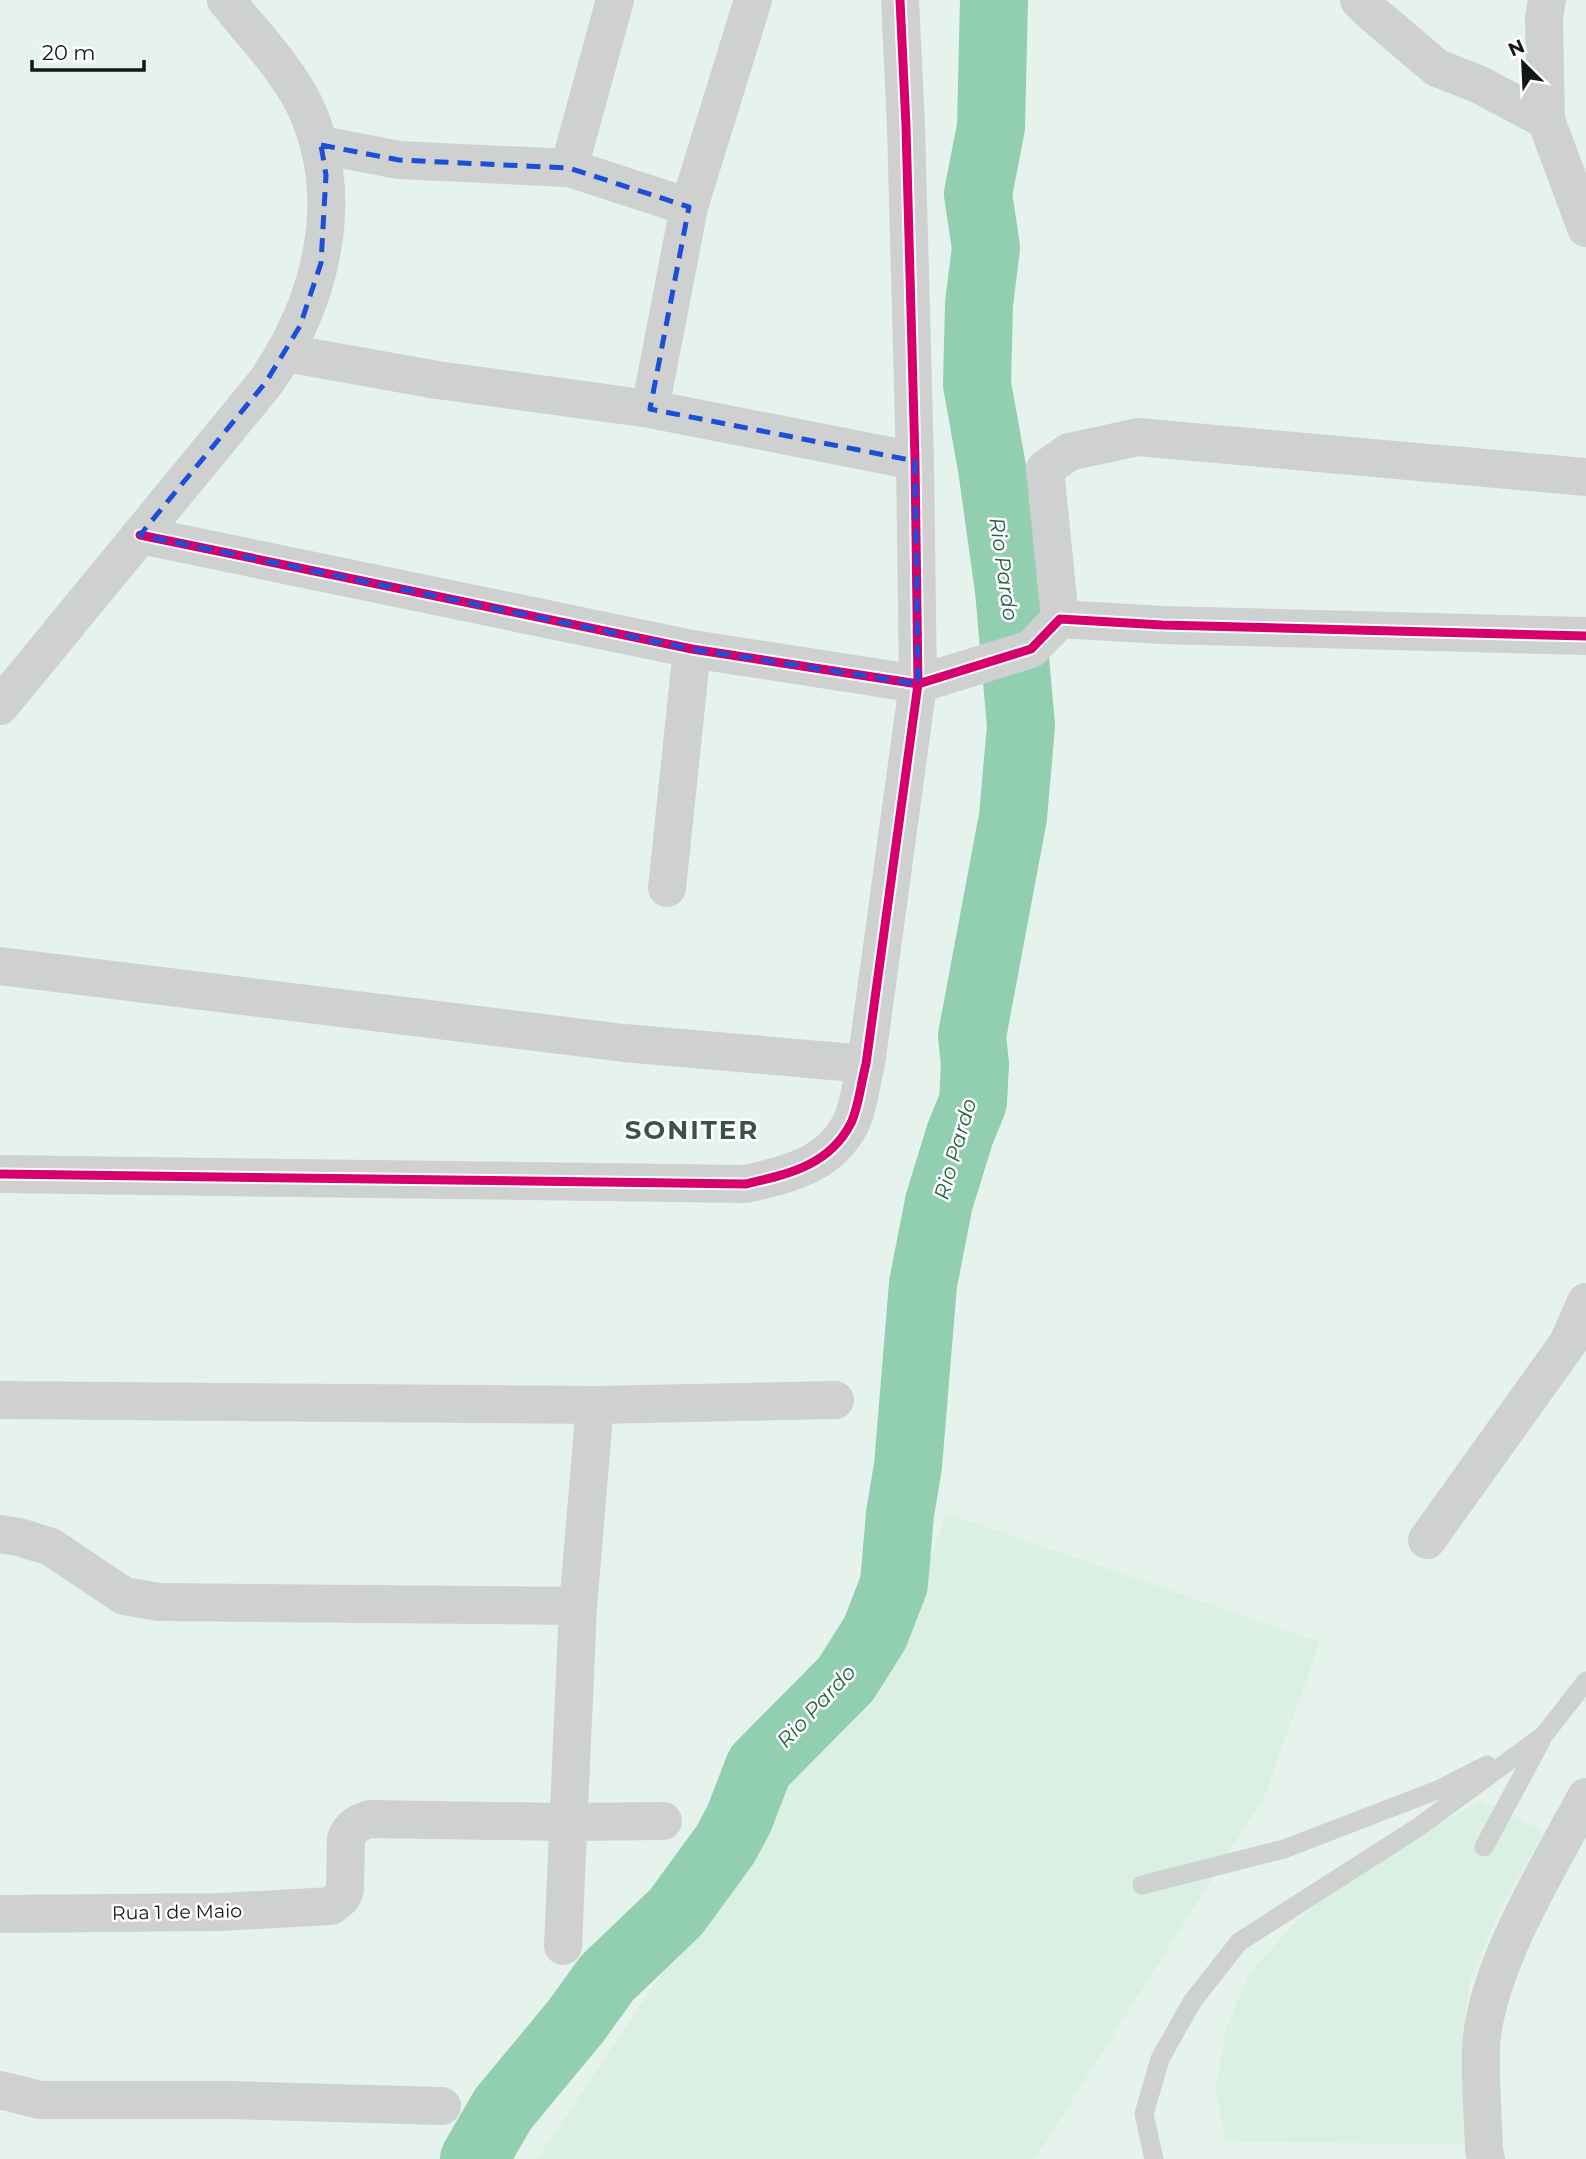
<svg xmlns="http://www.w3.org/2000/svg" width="1586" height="2159" viewBox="0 0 1586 2159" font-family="Montserrat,sans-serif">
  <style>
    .built { fill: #d9f0e3 }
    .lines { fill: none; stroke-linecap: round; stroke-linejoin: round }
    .river { stroke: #92ceb0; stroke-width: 68 }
    .service { stroke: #ced1d0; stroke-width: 19 }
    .minor { stroke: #ced1d0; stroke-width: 38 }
    .tertiary { stroke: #ced1d0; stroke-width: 38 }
    .cycleway-casing { stroke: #fff; stroke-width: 13 }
    .cycleway { stroke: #d6006c; stroke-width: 9 }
    .marked { fill: none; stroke: #1d4ed8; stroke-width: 5; stroke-dasharray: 14 9; stroke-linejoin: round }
    .labels { text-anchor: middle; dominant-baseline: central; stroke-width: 5; stroke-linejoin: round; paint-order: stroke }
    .street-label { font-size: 19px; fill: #111915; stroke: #fff }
    .water-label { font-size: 21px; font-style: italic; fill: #276247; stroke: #fff }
    .district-label { font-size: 26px; font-weight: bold; letter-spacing: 2px; fill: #3d5247; stroke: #fff }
  </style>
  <rect width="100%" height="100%" fill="#e6f3ec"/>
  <path class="built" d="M946 1513 1320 1642 1265 1795 1035 2159H537L919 1591Z
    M1480 1801 1544 1831 1502 1906 1470 1979 1462 2046 1480 2145 1225 2141 1216 2089 1226 2029 1250 1972 1308 1910 1362 1869Z"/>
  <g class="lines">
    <path class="river" d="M474 2159 503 2109 576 2021 607 1978 676 1912 725 1845 739 1819 759 1767 846 1679 875 1633 894 1584 900 1514 908 1466 923 1284 939 1202 960 1134 973 1102 975 1064 972 1036 1013 817 1021 726 1009 590 992 468 977 384 979 304 986 248 978 194 991 127 994 0"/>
    <path class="service" d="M1484 1847 1541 1741
      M1142 1885 1284 1849 1440 1789 1487 1765
      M1154 2159 1144 2114 1160 2059 1192 2002 1239 1942 1420 1826 1544 1735 1586 1681"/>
    <path class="minor" d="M900 0 906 126 915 461 918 684 1031 649 1060 619 1162 625 1586 636
      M1359 0 1371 12 1437 68 1478 84 1546 120
      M1547 0 1544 18 1546 120 1586 228
      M321 145 399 160 569 168 689 207
      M569 168 615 0
      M286 353 437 380 650 409 915 461
      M650 409 689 207 753 0
      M1060 619 1045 469 1069 452 1138 437 1586 477
      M667 888 692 649
      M0 966 624 1043 866 1064
      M0 1174 746 1184C788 1174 829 1166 851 1123 859 1106 861 1082 866 1064L918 684 692 649 140 535
      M0 1400 595 1405 835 1400
      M0 1534 19 1537 51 1547 124 1596 159 1602 578 1606
      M1427 1540 1568 1343 1586 1302
      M0 1914 221 1912 331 1906 342 1897 345 1889 346 1838C351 1827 358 1822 370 1819L567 1822 663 1821
      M563 1946 578 1606 595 1405
      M0 2090 40 2100H230L442 2106"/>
    <path class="tertiary" d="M0 706 266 382C321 302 348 199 305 106 286 67 253 34 226 0
      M1486 2159 1484 2150C1483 2116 1480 2082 1481 2048 1485 1968 1549 1867 1586 1797"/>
    <defs>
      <path id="cycleway" d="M900 0 906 126 915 461 918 684 1031 649 1060 619 1162 625 1586 636
        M0 1174 746 1184C788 1174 829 1166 851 1123 859 1106 861 1082 866 1064L918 684 692 649 140 535"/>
    </defs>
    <use href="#cycleway" class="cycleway-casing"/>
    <use href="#cycleway" class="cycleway"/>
  </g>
  <path class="marked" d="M321 145 399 160 569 168 689 207 650 409 915 461 918 684 692 649 140 535 266 382 300 326 321 263 326 175Z"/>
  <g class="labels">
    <g class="street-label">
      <text transform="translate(177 1912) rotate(-1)">Rua 1 de Maio</text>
    </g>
    <g class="water-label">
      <text transform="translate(1004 569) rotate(82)">Rio Pardo</text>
      <text transform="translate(955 1149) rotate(-74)">Rio Pardo</text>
      <text transform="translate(816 1706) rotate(-47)">Rio Pardo</text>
    </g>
    <g class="district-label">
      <text x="692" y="1130">SONITER</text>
    </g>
  </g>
  <g transform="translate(1523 63) rotate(336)" stroke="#ffffff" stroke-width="5" paint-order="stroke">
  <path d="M0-5L12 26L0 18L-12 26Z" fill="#111915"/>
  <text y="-10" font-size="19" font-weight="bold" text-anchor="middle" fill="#111915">N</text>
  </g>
  <path d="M32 60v10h112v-10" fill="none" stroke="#111915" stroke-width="3.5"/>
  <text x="42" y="60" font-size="21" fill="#111915" stroke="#ffffff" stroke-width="5" paint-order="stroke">20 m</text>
</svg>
